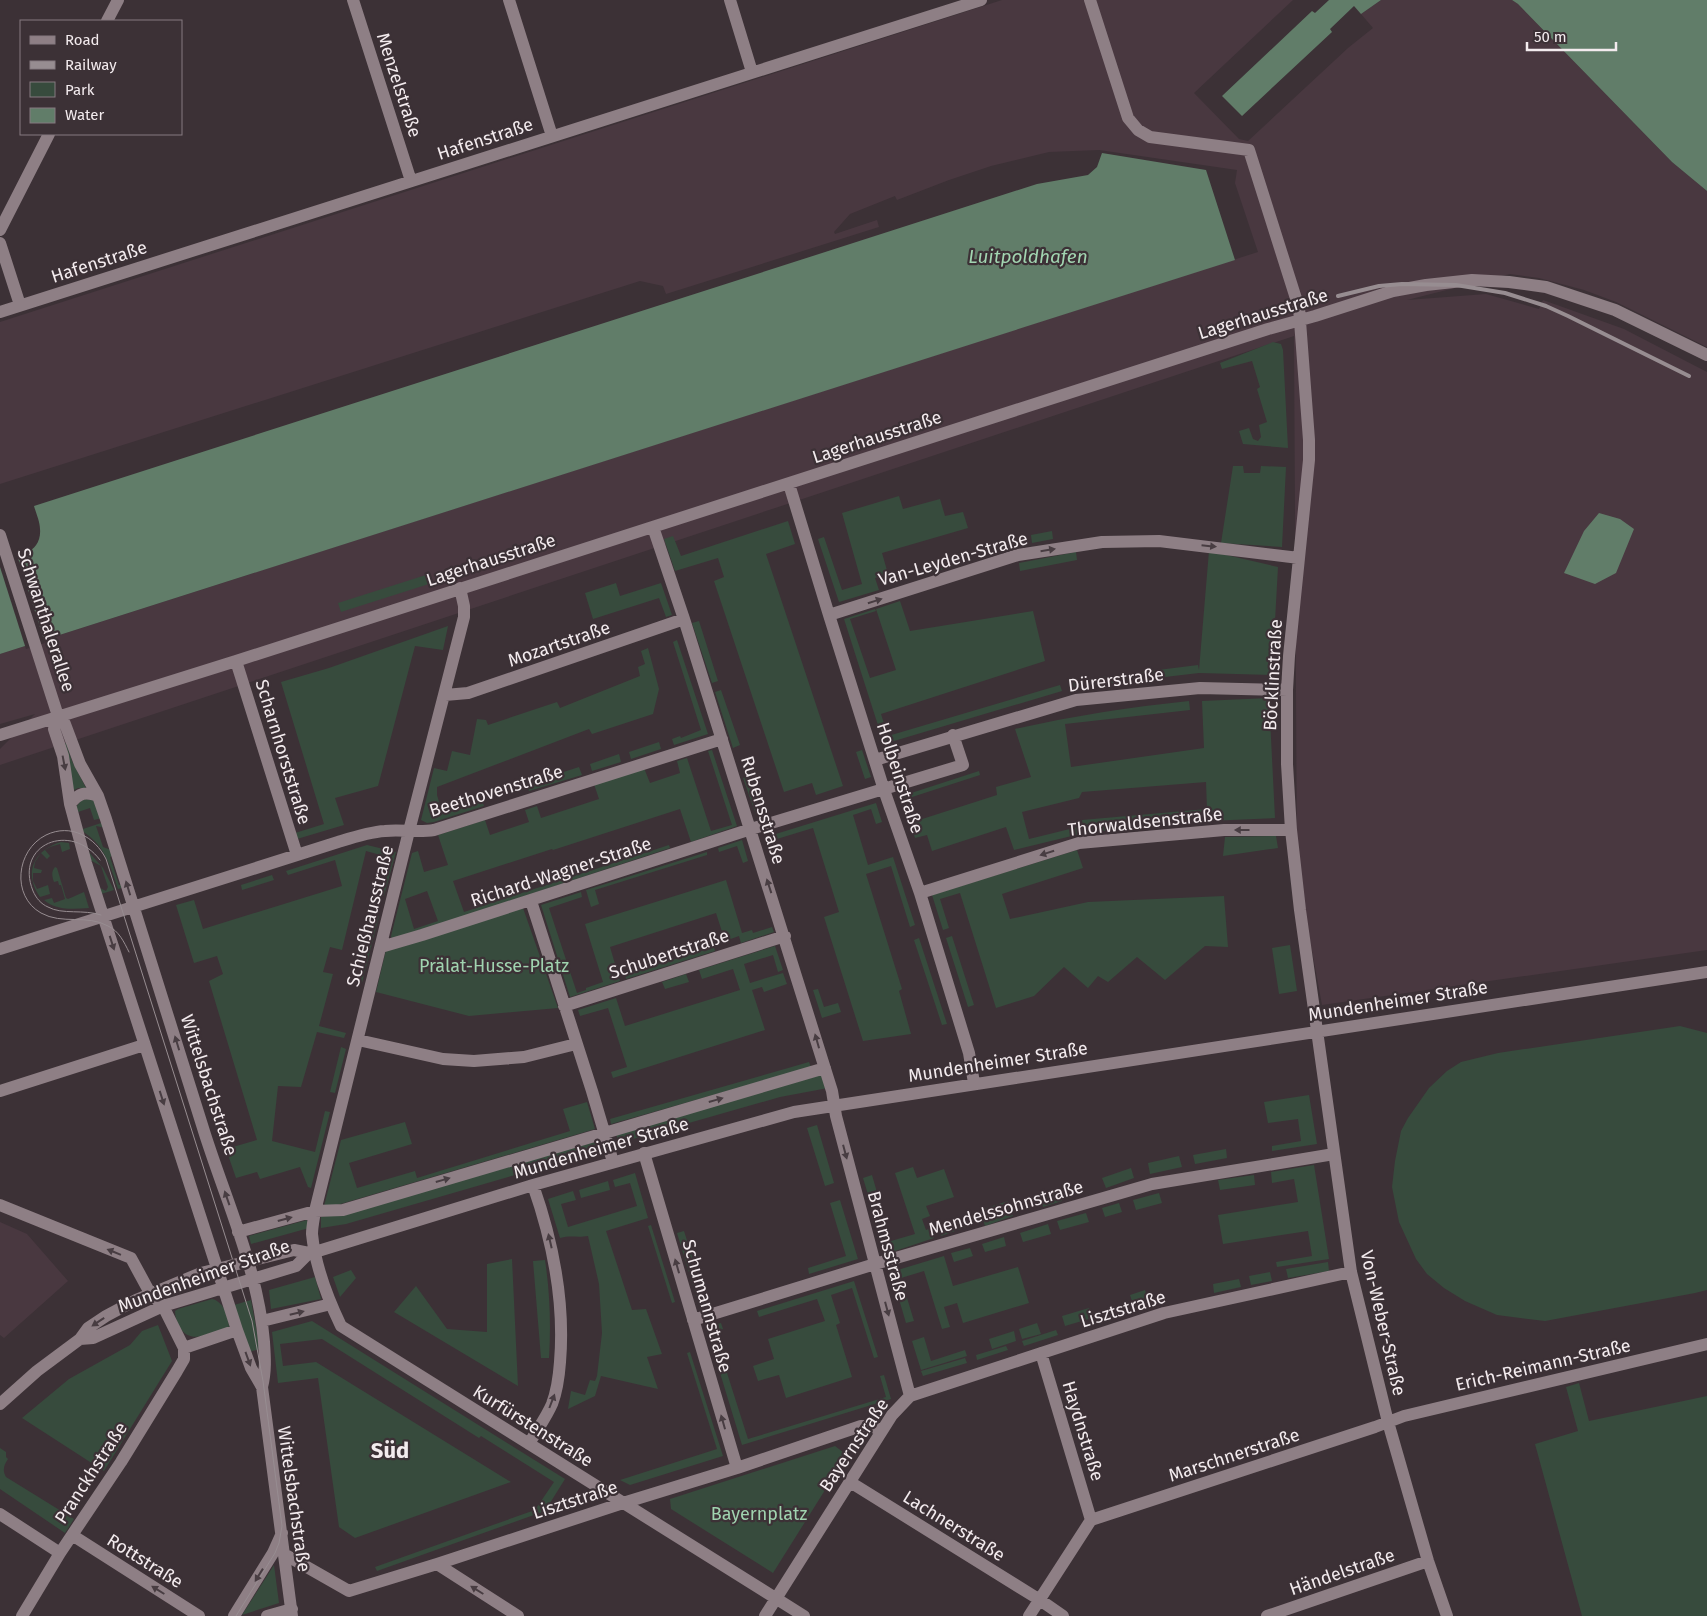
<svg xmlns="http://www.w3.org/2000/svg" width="1707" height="1616" viewBox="0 0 1707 1616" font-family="'Fira Sans',sans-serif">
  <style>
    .built { fill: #493840 }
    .green { fill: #374b3d; fill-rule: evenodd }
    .water { fill: #617d69 }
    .pier { fill: #3c3136 }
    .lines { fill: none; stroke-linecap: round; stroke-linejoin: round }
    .minor { stroke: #8e7f85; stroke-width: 12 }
    .tram { stroke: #978d91; stroke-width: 1 }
    .rail { stroke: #978d91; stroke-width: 4 }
    .oneway { fill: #483d42 }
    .labels { text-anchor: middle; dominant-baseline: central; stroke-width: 4.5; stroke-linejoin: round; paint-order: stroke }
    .street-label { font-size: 18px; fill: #f3ebee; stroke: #3c3136 }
    .park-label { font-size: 18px; fill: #a0d3af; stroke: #3c3136 }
    .water-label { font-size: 19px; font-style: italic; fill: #a2d5b1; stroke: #3c3136 }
    .district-label { font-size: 22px; font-weight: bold; fill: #f3ebee; stroke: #3c3136 }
  </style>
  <rect width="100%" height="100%" fill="#3c3136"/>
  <path class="built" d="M1002 0H1293L1194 93 1239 139 1248 141 1348 48 1373 28 1361 14 1381 0H1512L1518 4 1672 162 1707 191V347L1616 302 1584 290 1539 278 1510 274 1407 300 1486 294 1539 309 1543 300 1624 329 1707 372V950L1322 1005 1297 869 1294 336 0 765V749L35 714 0 724V654L1258 252 1235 183 1237 170 1099 150 1049 152 991 166 949 180 897 200 895 196 850 214 834 232 835 234 877 220 879 227 666 294 663 286 640 281 0 484V322Z
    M0 1222 27 1234 68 1281 4 1338 0 1335Z"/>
  <path class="green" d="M1273 342 1281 344 1283 350 1288 448 1243 444 1239 431 1249 428 1253 439 1258 441 1261 437 1259 425 1267 422 1257 389 1260 387 1252 361 1222 369 1220 363Z
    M1233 466H1243L1244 473H1260L1261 466 1286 467 1282 547 1221 543Z
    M899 496 903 509 940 499 945 516 963 512 968 528 882 553 888 574 875 578 879 590 839 602 818 539 824 537 842 590 862 584 842 513Z
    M788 521 795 544 766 554 843 786 816 795 812 783 784 792 714 581 724 577 718 558 675 571 664 539 673 536 681 556Z
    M1052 531 1053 539 1032 543 1031 535Z
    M968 550 972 560 929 574 926 564Z
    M1209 551 1278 567 1272 675 1199 673 1071 688 1070 681 1198 665 1199 670Z
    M1076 552 1077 560 1020 571 1019 563Z
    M429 574 432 583 341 612 338 603Z
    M616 583 620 596 661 583 672 615 666 617 659 598 593 619 585 593Z
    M900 601 910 631 1033 611 1045 661 881 714 888 736 1060 685 1062 691 884 744 844 619 875 609 876 611 850 619 870 678 896 670 876 609Z
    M699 621 718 681 712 683 692 623Z
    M448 626 443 650 415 646 378 786 335 798 344 825 297 839 295 833 324 824 281 682 329 668Z
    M677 640 708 734 674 745 672 739 680 736 681 738 701 730 673 642Z
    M648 648 659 689 653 714 592 734 589 729 437 787V795L440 805 443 804 446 812 482 800 484 806 434 822 427 823 421 820 434 768 447 771 452 751 470 755 477 719 486 720 488 725 557 702 560 708 640 676 638 667 645 664 641 651Z
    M721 690 740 745 733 748 715 692Z
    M1269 698 1275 818 1208 821 1084 833 1014 850 1006 827 932 851 927 835 915 838 902 796 979 771 980 775 909 798 916 821 997 795 996 787 1031 777 1015 729C1073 716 1130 707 1189 701L1190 710 1065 724 1071 767 1204 748 1202 701ZM1206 782 1207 809 1082 820 1083 828 1082 826 1029 839 1022 812 1079 798 1082 792Z
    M659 742 661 749 631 759 629 752Z
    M66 743 72 761 86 788H78L72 791 63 744Z
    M712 750 737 826 691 842 680 809 553 850 552 849 453 881 464 912 669 845 670 848 392 940 391 936 412 853 418 851 424 872 448 865 438 835 485 820 490 835 529 822 525 810 537 806 541 818 599 799 594 784 644 768 650 783 680 773 677 761 687 758 711 831 732 825 708 751ZM427 891 438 921 414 929 405 899Z
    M862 750 871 777 865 779 856 752Z
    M619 754 621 762 592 771 590 764Z
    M579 767 582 775 529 791 526 784Z
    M751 775 763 813 756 815 743 778Z
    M86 799 96 801 102 818 94 820 90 808 78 812 75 808 81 801Z
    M876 803 882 822 876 824 871 809 853 815 868 865 893 857 915 925 910 927 891 866 866 874 902 989 899 991 911 1034 863 1041 824 917 839 912 813 828 767 842 766 837Z
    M104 822 106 828 96 826 103 847 114 851 115 855 110 857 119 885 124 884 125 887 118 889C110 865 104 843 80 830Z
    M1276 836 1278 848 1223 856 1225 837Z
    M742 840 748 861 743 863 737 846 719 852 718 848Z
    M61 842 69 843 70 849 62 852 60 844 50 847 45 850 50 856 47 859 41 853 35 862 34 868 42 870 41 873H33V881L37 889 48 885 50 894 40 897C23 873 34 850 61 842Z
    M367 845 396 852 384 896 378 894 388 857 366 851 342 950 330 947 323 972 333 974 319 1026 346 1033 344 1038 317 1032 301 1087 278 1086 272 1141 315 1152 325 1111 330 1112 311 1188 308 1187 300 1167 260 1179 257 1172 236 1178 226 1149 257 1140 209 981 223 974 217 956 194 963 176 905 194 900 203 929 342 886 335 860 288 875 286 871Z
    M87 850 103 868 114 890 101 894 100 888 106 891 108 887 101 866 90 860Z
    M1077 850 1083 868 1002 894 1010 919 1088 902 1224 896 1228 947 1205 946 1165 980 1137 957 1108 982 1098 976 1088 988 1064 967 1034 996 996 1008 960 893 940 899 949 928 943 930 932 895Z
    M707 852V855L595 890 599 904 591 907 586 890Z
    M55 867 57 868 66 898 68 899C74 897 78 894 84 892L89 908C74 909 57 911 44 900L52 898 54 903 65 899 61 885H59L58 881 54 882C52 876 51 872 55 867Z
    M272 875 274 880 242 890 241 885Z
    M726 880 742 933 752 930 753 933 772 927 774 932 741 943 739 936 725 941 716 913 610 947 620 981 570 997 541 905 581 892 582 897 549 908 577 993 586 990V988L603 982 585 924Z
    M523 908 558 1008 469 1016 376 992 386 950Z
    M374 915 379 916 362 983 357 982Z
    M952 936 974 1005 968 1007 946 938Z
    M919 938 947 1024 942 1025 914 940Z
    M1290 945 1297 991 1279 994 1272 948Z
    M775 946 783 970 778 972 773 955 744 964 750 983 783 973 787 984 764 992 762 987 752 990 765 1030 613 1078 611 1072 627 1067 608 1008 580 1016 578 1010 616 998 625 1026 740 990 733 969 702 979 699 970Z
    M714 947 715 951 626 979 625 975Z
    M686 974 689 982 665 989 662 982Z
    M818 989 824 1007 838 1003 841 1012 822 1018 813 990Z
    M1680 1026 1707 1033V1290L1695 1293 1545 1321 1497 1315 1465 1301 1444 1288 1427 1274 1416 1259 1399 1222 1392 1187 1395 1161 1401 1131 1408 1118 1429 1088 1447 1071 1461 1062 1498 1053Z
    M341 1047 346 1049 335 1093 330 1092Z
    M809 1062 811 1067 611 1124 610 1119Z
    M824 1074 828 1088 780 1097 619 1143 616 1134Z
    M1309 1095 1317 1144 1272 1151V1146L1301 1141 1298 1119 1268 1123 1264 1102Z
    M587 1102 595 1129 337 1205 324 1206 341 1140 405 1122 412 1144 349 1163 357 1188 415 1171 417 1178 570 1131 563 1109Z
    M817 1125 834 1183 825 1186 807 1128Z
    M598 1141 601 1150 346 1224 321 1228V1217L350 1212Z
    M1226 1149 1227 1158 1195 1164 1193 1155Z
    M1179 1156 1182 1167 1150 1174 1148 1163Z
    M1314 1165 1329 1259 1277 1267 1276 1262 1312 1256 1308 1231 1223 1244 1218 1215 1298 1202 1294 1179 1272 1183 1271 1172Z
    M913 1167 917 1178 944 1169 954 1197 926 1206 930 1216 922 1219 926 1230 931 1228 934 1238 886 1254 863 1178 872 1175 891 1241 915 1234 895 1173Z
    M1131 1168 1134 1178 1106 1188 1102 1178Z
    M635 1173 648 1218 606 1231 632 1310 646 1309 662 1354 647 1357 658 1389 601 1376 595 1396 568 1409 571 1391 585 1395 590 1380 595 1381 597 1376 602 1333 599 1284 588 1236C577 1238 571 1235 560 1238L548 1199 573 1191 576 1200 561 1204 568 1227 637 1206 630 1183 615 1187 613 1180Z
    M1254 1175 1255 1185 1220 1190 1218 1180Z
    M608 1181 610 1190 581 1198 579 1190Z
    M1058 1189 1062 1201 1043 1207 1039 1194Z
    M1159 1193 1162 1203 1136 1210 1133 1200Z
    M840 1200 858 1259 809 1274 808 1268 846 1256 830 1203Z
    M1008 1201 1013 1216 985 1226 980 1210Z
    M1119 1203 1122 1212 1105 1217 1102 1208Z
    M1086 1213 1089 1222 1060 1230 1057 1221Z
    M966 1217 969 1226 941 1236 938 1226Z
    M307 1220 309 1228 251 1244 249 1236Z
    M1048 1224 1051 1234 1023 1242 1020 1233Z
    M651 1225 675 1302 672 1303 648 1226Z
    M684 1231 708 1306 700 1309 677 1233Z
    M1004 1237 1006 1246 985 1252 982 1244Z
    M970 1248 973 1256 954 1262 951 1253Z
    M944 1256 953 1286 1018 1267 1029 1303 963 1323 957 1303 944 1307 950 1327 942 1329 924 1271 901 1278 914 1321 906 1323 891 1272Z
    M512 1259 518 1386 394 1312 416 1286 447 1329 487 1332V1264Z
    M545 1260C550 1293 551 1325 549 1358H541L533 1261Z
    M1328 1262 1329 1271 1288 1278 1286 1269Z
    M351 1270 356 1278 340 1297 333 1277Z
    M1270 1272 1272 1281 1251 1285 1249 1276Z
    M315 1277 321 1299 271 1309 269 1290Z
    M1239 1279 1241 1287 1214 1293 1213 1284Z
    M854 1281 878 1357 874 1358 852 1288 831 1295 840 1323 836 1325 852 1377 786 1398 779 1375 758 1381 753 1366 774 1359 768 1339 825 1321 817 1299 759 1317 757 1311Z
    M1145 1290 1149 1302 1134 1307 1130 1295Z
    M212 1299C223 1301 229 1316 229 1327 213 1332 190 1347 179 1326 177 1322 175 1317 175 1311L178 1309Z
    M251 1300 260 1349 249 1352 234 1305Z
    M1089 1308 1092 1318 1065 1326 1062 1316Z
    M312 1321 565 1479 545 1511 377 1571 375 1567 535 1510 554 1482 481 1436 479 1438 322 1339 280 1344 283 1366 316 1362 511 1482 355 1538 339 1527 318 1378 278 1383 272 1332Z
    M721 1323 723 1329 714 1332 748 1439 886 1397 880 1376 884 1375 891 1399 742 1445 706 1327Z
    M1037 1323 1041 1334 1022 1339 1019 1329Z
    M158 1325 172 1361 104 1471 22 1418 69 1379 130 1345 142 1331Z
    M1056 1330 1058 1335 1024 1346 1022 1341Z
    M1014 1331 1016 1341 992 1349 989 1339Z
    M924 1337 931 1361 965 1350 967 1356 921 1370 912 1341Z
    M1006 1346 1008 1350 977 1360 976 1355Z
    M690 1352 723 1456 630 1485 620 1480 717 1449 687 1353Z
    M965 1358 967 1363 923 1376 921 1371Z
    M1579 1383 1589 1421 1707 1396V1616H1582L1535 1444 1578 1431 1566 1387Z
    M835 1446 847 1455 773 1573 671 1509 670 1499Z
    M0 1448 6 1452V1457L8 1459C4 1465 2 1470 6 1477L74 1519 65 1533 0 1489Z
    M274 1565 279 1603 242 1615Z"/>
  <path class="water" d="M1329 0H1381L1361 14 1354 6 1330 29 1332 32 1242 116 1222 96 1312 11 1315 13Z
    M1512 0H1707V191L1672 162 1518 4Z
    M1102 153 1206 170 1235 260 0 654V562C17 557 42 553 40 529 40 522 36 513 34 506L1037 184 1088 175 1097 167Z
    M1599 513 1620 519 1634 529 1616 573 1595 584 1564 573 1584 531Z"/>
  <path class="pier" d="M17 555 45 643 26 649 0 567V560Z"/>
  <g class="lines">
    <path class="minor" d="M353 0 411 181
      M509 0 552 136
      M730 0 752 72
      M1090 0 1128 118 1138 130 1150 137 1249 150 1299 308 1309 440V460L1289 656 1287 690V764L1291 830 1300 910 1351 1272 1388 1422 1428 1561 1447 1616
      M107 21 118 0
      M0 230 49 134
      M0 243 20 305
      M0 312 981 0
      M789 484 829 615 884 790 920 893 969 1053 974 1083
      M653 527 684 619 832 1091 836 1116 910 1396
      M0 535 58 716 65 724 80 764 98 796 106 819C138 922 171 1025 203 1128 225 1199 258 1268 264 1342 265 1357 266 1372 262 1387
      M460 588 464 606V617L409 831 315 1211C314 1218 312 1227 312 1234 315 1264 328 1299 341 1326L804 1616
      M829 615 1018 555 1102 542 1159 541 1299 558
      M236 661 297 855
      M445 695 468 693 684 619
      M58 716 54 729 63 756 70 804 86 863 237 1330 251 1368 262 1387 292 1616
      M0 735 236 661 1268 329 1315 316 1393 291 1426 285 1472 280 1509 282 1546 287 1615 310 1707 355
      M875 760 1076 700 1200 688 1287 690
      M70 804C79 793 85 791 98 796
      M920 893 1079 843 1224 830H1291
      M531 901 592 1091 613 1162
      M381 947 422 935 751 829 963 765 953 735
      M0 949 338 842C354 837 369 832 385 831 401 829 417 833 434 830L722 739
      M564 1006 785 936
      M358 1040 443 1059 474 1061 524 1057 576 1044
      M0 1091 144 1045
      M644 1153 737 1468
      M0 1205 131 1258 150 1293 163 1306 184 1348V1359L177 1371 121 1462 60 1553 22 1616
      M238 1232 315 1211 343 1210 825 1068
      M693 1320 875 1264 1152 1184 1334 1154
      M262 1321 331 1304
      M80 1339 93 1338 163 1306 296 1266 309 1253
      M184 1348 237 1330
      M1041 1353 1091 1520
      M0 1404 37 1371 80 1339 88 1328 106 1316 136 1300 201 1273 294 1250 309 1253 315 1252 533 1185 794 1112 1707 972
      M529 1444C536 1431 546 1418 552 1404 557 1391 559 1376 560 1362 565 1302 553 1242 533 1185
      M850 1482 1040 1600 1063 1616
      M0 1514 60 1553
      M1091 1520 1375 1427 1404 1416 1707 1344
      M72 1535 199 1616
      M284 1554 349 1591 437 1564 623 1503 737 1468 861 1426H871L882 1431
      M437 1564 518 1616
      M234 1616 273 1553 282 1533
      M267 1616 292 1609
      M765 1616 892 1415 910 1396 1164 1313 1351 1272
      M1029 1616 1091 1520
      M1267 1616 1428 1561"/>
    <path class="tram" d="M100 860C71 821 14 844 33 891 36 898 41 904 48 907 62 915 84 909 101 915
      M129 952C124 942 119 931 108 926 87 914 62 925 41 913 11 896 16 850 46 835 71 823 95 837 106 859L252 1321 263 1381 282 1526 279 1543 275 1553 236 1616"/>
    <path class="rail" d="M1338 296 1379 286 1402 284 1456 285 1505 293 1546 306 1568 316 1689 376"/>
  </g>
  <defs><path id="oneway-solid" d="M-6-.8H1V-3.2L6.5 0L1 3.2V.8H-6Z" transform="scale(1.25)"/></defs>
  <g class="oneway">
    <use href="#oneway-solid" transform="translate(1209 546) rotate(6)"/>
    <use href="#oneway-solid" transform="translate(1048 550) rotate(-9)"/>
    <use href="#oneway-solid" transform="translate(875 601) rotate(-18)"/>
    <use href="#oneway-solid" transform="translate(64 763) rotate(79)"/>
    <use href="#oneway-solid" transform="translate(1242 830) rotate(180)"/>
    <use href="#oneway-solid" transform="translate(1047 853) rotate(162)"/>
    <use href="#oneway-solid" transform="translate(769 886) rotate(-108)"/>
    <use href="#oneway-solid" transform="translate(128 888) rotate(-107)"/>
    <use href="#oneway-solid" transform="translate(112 943) rotate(72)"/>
    <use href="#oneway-solid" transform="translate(817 1041) rotate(-106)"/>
    <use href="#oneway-solid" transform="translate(177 1043) rotate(-107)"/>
    <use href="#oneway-solid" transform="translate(162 1098) rotate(72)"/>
    <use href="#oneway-solid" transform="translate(716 1100) rotate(-16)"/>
    <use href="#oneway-solid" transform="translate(845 1152) rotate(75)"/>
    <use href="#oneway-solid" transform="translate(443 1180) rotate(-16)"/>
    <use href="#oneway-solid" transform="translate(227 1198) rotate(-109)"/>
    <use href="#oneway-solid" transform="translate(285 1219) rotate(-15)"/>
    <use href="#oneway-solid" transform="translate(550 1241) rotate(-103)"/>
    <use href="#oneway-solid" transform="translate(114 1252) rotate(-158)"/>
    <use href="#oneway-solid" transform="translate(677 1266) rotate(-106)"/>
    <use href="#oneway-solid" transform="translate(887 1309) rotate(75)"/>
    <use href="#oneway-solid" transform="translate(297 1313) rotate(-14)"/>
    <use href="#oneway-solid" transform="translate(98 1322) rotate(146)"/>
    <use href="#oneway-solid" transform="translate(248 1359) rotate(70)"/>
    <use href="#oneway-solid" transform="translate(552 1401) rotate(-69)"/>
    <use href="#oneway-solid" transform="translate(723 1422) rotate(-106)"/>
    <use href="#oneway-solid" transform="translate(259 1575) rotate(122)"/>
    <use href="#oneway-solid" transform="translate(158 1590) rotate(-148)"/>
    <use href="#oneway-solid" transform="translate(477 1590) rotate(-148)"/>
  </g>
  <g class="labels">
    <g class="street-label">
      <text transform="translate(399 85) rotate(72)">Menzelstraße</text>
      <text transform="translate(485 139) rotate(-18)">Hafenstraße</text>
      <text transform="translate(99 262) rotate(-18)">Hafenstraße</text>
      <text transform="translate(1263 314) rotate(-17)">Lagerhausstraße</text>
      <text transform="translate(877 437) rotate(-18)">Lagerhausstraße</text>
      <text transform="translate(953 559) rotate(-16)">Van-Leyden-Straße</text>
      <text transform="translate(491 560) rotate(-18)">Lagerhausstraße</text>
      <text transform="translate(46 620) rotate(72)">Schwanthalerallee</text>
      <text transform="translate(559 644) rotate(-19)">Mozartstraße</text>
      <text transform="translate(1273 675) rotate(-87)">Böcklinstraße</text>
      <text transform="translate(1116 680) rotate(-7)">Dürerstraße</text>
      <text transform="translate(283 752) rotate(73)">Scharnhorststraße</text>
      <text transform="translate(900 778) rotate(72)">Holbeinstraße</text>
      <text transform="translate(496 791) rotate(-17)">Beethovenstraße</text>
      <text transform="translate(763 810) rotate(73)">Rubensstraße</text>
      <text transform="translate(1145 822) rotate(-6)">Thorwaldsenstraße</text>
      <text transform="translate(561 872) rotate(-18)">Richard-Wagner-Straße</text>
      <text transform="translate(370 916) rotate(-76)">Schießhausstraße</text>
      <text transform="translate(669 954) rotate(-18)">Schubertstraße</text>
      <text transform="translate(1398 1001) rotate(-9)">Mundenheimer Straße</text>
      <text transform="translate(998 1062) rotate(-9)">Mundenheimer Straße</text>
      <text transform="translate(209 1085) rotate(72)">Wittelsbachstraße</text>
      <text transform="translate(601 1148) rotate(-16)">Mundenheimer Straße</text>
      <text transform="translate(1006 1208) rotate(-16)">Mendelssohnstraße</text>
      <text transform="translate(888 1246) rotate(75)">Brahmsstraße</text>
      <text transform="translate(204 1276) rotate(-20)">Mundenheimer Straße</text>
      <text transform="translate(707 1306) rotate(74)">Schumannstraße</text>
      <text transform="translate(1123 1309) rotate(-17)">Lisztstraße</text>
      <text transform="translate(1383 1323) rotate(77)">Von-Weber-Straße</text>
      <text transform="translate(1543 1365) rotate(-13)">Erich-Reimann-Straße</text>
      <text transform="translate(533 1426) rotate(32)">Kurfürstenstraße</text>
      <text transform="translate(1083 1431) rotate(73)">Haydnstraße</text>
      <text transform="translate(854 1445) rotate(-56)">Bayernstraße</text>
      <text transform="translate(1234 1455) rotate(-18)">Marschnerstraße</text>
      <text transform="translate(91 1473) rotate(-57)">Pranckhstraße</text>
      <text transform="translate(294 1499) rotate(82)">Wittelsbachstraße</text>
      <text transform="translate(575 1500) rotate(-18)">Lisztstraße</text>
      <text transform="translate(954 1526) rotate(32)">Lachnerstraße</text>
      <text transform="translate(145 1561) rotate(32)">Rottstraße</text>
      <text transform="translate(1342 1572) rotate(-19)">Händelstraße</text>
    </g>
    <g class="park-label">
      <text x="494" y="966">Prälat-Husse-Platz</text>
      <text x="759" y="1514">Bayernplatz</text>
    </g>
    <g class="water-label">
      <text x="1028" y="256">Luitpoldhafen</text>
    </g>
    <g class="district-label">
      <text x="390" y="1450">Süd</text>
    </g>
  </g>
  <rect x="20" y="20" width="162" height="115" fill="#3c3136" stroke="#857b80"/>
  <rect x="30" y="36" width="25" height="8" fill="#8e7f85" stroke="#857b80"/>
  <text x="65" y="45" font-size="15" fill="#f3ebee">Road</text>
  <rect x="30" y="61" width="25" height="8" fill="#978d91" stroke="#857b80"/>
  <text x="65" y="70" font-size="15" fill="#f3ebee">Railway</text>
  <rect x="30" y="82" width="25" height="15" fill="#374b3d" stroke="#857b80"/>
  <text x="65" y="95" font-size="15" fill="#f3ebee">Park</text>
  <rect x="30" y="108" width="25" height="15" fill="#617d69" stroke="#857b80"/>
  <text x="65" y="120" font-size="15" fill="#f3ebee">Water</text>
  <path d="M1527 42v8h89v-8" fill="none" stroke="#f3ebee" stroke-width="2.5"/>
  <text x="1534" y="42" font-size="15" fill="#f3ebee" stroke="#3c3136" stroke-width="4" paint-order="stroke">50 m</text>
</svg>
